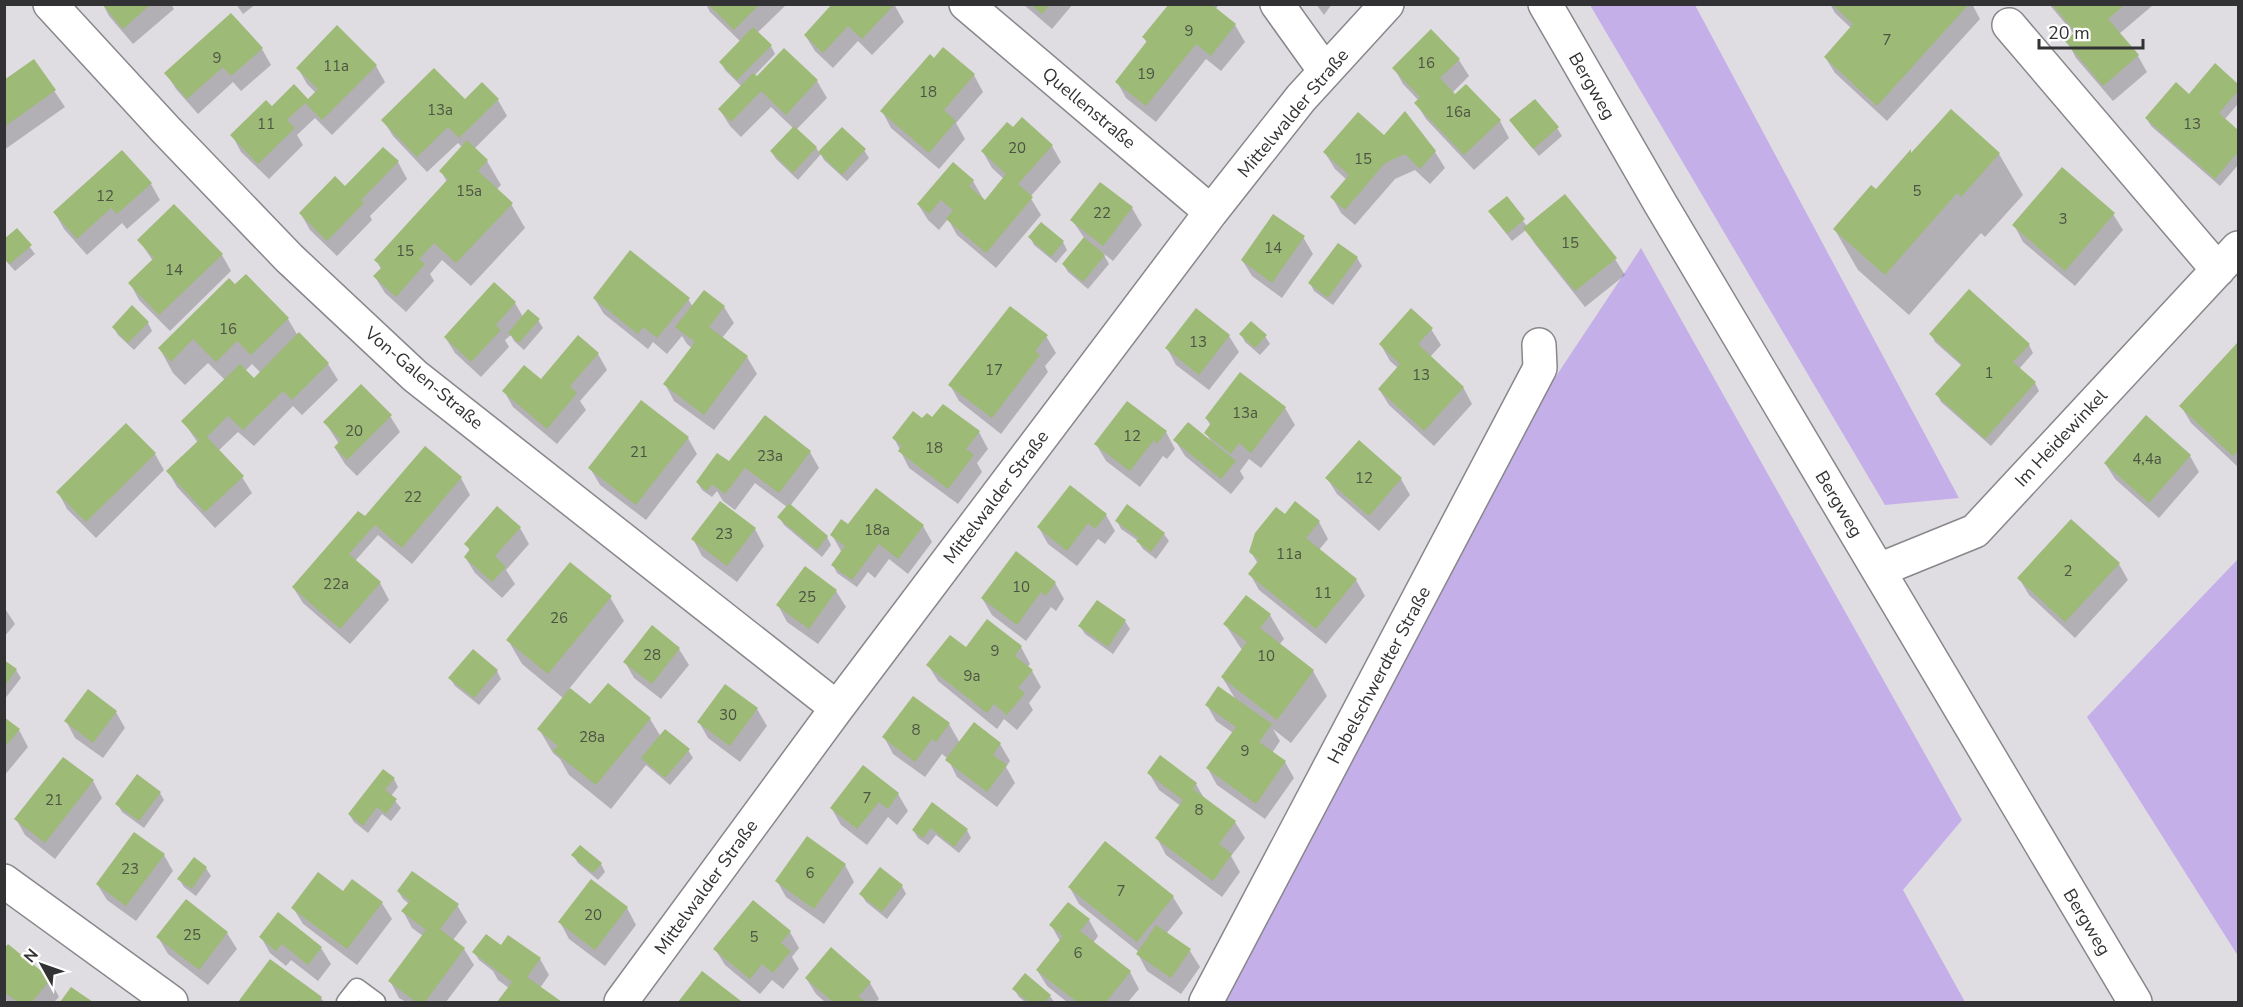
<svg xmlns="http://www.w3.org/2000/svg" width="2243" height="1007" viewBox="0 0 2243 1007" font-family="'Nunito Sans',sans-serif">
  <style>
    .green { fill: #c4afe8 }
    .shadow { fill: #0003; fill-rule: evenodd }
    .building { fill: #9dba76 }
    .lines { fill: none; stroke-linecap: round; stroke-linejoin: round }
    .lane-casing { stroke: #88878b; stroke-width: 21 }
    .street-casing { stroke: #88878b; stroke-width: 36 }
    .secondary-casing { stroke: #88878b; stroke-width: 36 }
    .lane { stroke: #fff; stroke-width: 18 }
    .street { stroke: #fff; stroke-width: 33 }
    .secondary { stroke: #fff; stroke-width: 33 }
    .labels { text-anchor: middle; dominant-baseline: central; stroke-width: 4.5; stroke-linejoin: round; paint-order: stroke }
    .number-label { font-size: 15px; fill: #4d5444 }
    .street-label { font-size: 18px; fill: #323234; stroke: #fff }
  </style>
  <rect width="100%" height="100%" fill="#dfdde2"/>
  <path class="green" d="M1590 5H1695L1959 498 1885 505Z
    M1641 248 1962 820 1903 890 1965 1002H1218L1521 429Z
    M2238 559V956L2087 717Z"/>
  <path class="shadow" d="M103 4H171L174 9 133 44 109 16Z
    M236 4H256L243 14Z
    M706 4H784L785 6 757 33 771 46 775 54 754 76 757 78 784 50 817 81 827 98 796 130 816 147 819 153 842 129 864 150 869 158 847 181 824 160 821 154 798 180 776 159 771 151 793 128 771 107 741 137 730 126 720 110 742 87 725 70 721 62 741 42 710 12Z
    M894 4 904 22 872 55 858 41 833 68 815 51 805 35Z
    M1023 4H1073L1052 29Z
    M1171 4H1219L1215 10 1235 25 1245 42 1221 71 1206 59 1156 122 1126 98 1117 82 1147 43 1144 38Z
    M1316 4H1332L1324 15Z
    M1830 4H1972L1980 19 1887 121 1835 73 1825 57 1851 28 1835 13Z
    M2049 4H2151L2152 6 2119 34 2138 56 2147 72 2113 101 2076 58 2067 41 2074 34Z
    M262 49 271 65 241 91 233 82 198 114 176 89 166 73Z
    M934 60 974 75 983 92 956 123 965 139 939 169 891 128 882 111Z
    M1459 60 1469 76 1452 93 1500 121 1509 138 1474 170 1426 119 1416 103 1419 101 1403 84 1394 68Z
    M34 61 65 107 4 150V82Z
    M2215 65 2238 86V104L2224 120 2238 132V165L2220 186 2151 126 2147 119 2189 96Z
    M376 66 385 82 332 135 315 118 297 135 303 145 269 179 241 152 232 135 272 108 308 101 316 93 307 84 298 68Z
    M498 100 507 116 474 149 487 161 501 185 496 190 511 204 525 228 471 286 442 260 430 274 434 281 406 312 385 293 375 277 381 269 376 260 447 182 441 171 462 147 458 143 427 172 393 136 383 120 465 101Z
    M1951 111 1999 154 2023 195 1985 237 1981 233 1909 315 1858 270 1835 230 1876 191 1910 152 1912 155Z
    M1516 128H1557L1562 136 1539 156Z
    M1385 137 1435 152 1445 168 1430 184 1415 170 1395 179 1355 225 1341 213 1332 197 1347 180 1335 169 1325 153Z
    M1052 146 1061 162 1030 197 1041 215 996 268 957 235 948 219 939 230 928 220 918 204 953 164 973 181 985 202 1004 179 992 168 983 152Z
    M398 162 407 179 370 216 372 220 337 256 310 230 301 214 345 188Z
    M151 184 160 200 127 229 122 223 87 255 64 229 55 213Z
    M1100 184 1132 208 1142 225 1113 261 1103 253 1109 264 1088 289 1068 272 1063 264 1085 239 1072 220Z
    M1506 199 1527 226 1615 259 1625 275 1585 307 1535 244 1526 230 1512 241 1495 219 1490 212Z
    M2113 214 2123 230 2075 286 2023 242 2014 225Z
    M17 230 35 254 15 271 4 259V241Z
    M1030 237 1063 242 1067 250 1056 263 1034 245Z
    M1303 237 1313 254 1282 298 1252 276 1242 260Z
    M139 240 222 255 231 271 170 331 139 300 130 283 153 261Z
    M1357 258 1362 266 1333 305 1314 291 1310 283Z
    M235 286 288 319 298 336 328 364 338 380 302 415 293 406 254 446 238 432 218 451 242 477 252 493 215 528 177 487 168 471 198 443 183 421 225 380 208 363 185 385 173 373 160 349ZM252 364 261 373 254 380 245 371Z
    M594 298 688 299 693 307H724L734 323 722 338 747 357 757 374 714 430 674 401 665 384 692 348 687 344 682 336 667 354 653 342 648 349 604 314Z
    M515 303 523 317 538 320 543 328 524 350 514 341 511 335 505 340 509 347 481 377 455 353 445 337Z
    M148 323 152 331 134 350 118 335 113 327Z
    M1431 329 1441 345 1430 357 1463 387 1472 404 1434 446 1389 405 1379 389 1398 368 1390 361 1381 345Z
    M1241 334 1265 336 1270 344 1260 355 1245 342Z
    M1931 334 2029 345 2033 353 2019 369 2035 383 2039 391 1991 446 1941 402 1937 394 1962 366 1935 342Z
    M1046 336 1056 353 1045 366 1048 372 1001 434 959 401 950 385Z
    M1229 336 1239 352 1209 390 1176 365 1167 348Z
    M2238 344V467L2191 423 2181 406Z
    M598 354 607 370 580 401 586 410 557 444 513 407 504 391 541 381Z
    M1240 374 1285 408 1295 425 1261 468 1249 459 1240 471 1244 478 1231 494 1185 456 1175 440 1212 443 1206 433 1211 426 1206 418Z
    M1127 403 1166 432 1175 449 1167 459 1163 456 1140 487 1106 461 1096 444Z
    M390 416 400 432 357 476 345 464 335 448 339 444 325 422Z
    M923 420 979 432 988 449 977 463 982 472 958 504 909 468 894 438Z
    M688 438 697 454 646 520 600 485 590 468Z
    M810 452 819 468 790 506 827 537 831 545 822 557 784 525 779 517 787 507 755 483 735 510 723 501 717 491 712 497 702 490 697 482 728 463Z
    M155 454 164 470 96 538 67 509 58 492Z
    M2190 456 2199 472 2159 518 2115 479 2105 463Z
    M461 478 470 495 412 564 378 535 355 561 380 583 389 600 350 644 303 603 293 587 365 518Z
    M1327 478 1401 479 1410 495 1379 531 1337 494Z
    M1106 515 1115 531 1105 544 1098 539 1077 566 1048 544 1039 528Z
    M1285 516 1319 522 1328 539 1319 550 1356 580 1365 596 1326 644 1259 590 1250 574 1258 564 1251 552Z
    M1117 521 1164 534 1169 541 1156 559 1143 549 1137 540 1121 529Z
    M923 526 932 542 908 574 889 559 875 578 868 572 857 587 837 573 833 565 841 551 832 535 849 527Z
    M520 528 529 544 506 570 515 584 502 598 475 573 465 557 470 551 466 544Z
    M755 529 764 546 737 582 702 556 693 539Z
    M2119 564 2128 580 2075 638 2029 595 2019 578Z
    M1055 583 1064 599 1056 611 1051 607 1026 641 992 615 982 598Z
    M836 591 846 607 818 644 787 622 778 605Z
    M610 597 624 621 569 689 590 707 608 685 650 719 661 737 688 750 693 758 670 785 646 765 611 809 569 775 560 759 553 753 539 729 563 698 522 664 508 640Z
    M1097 602 1125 621 1130 629 1113 654 1085 634 1080 626Z
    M4 607 15 624 4 637Z
    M1270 615 1284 639 1279 645 1313 671 1327 696 1291 743 1273 729 1280 741 1272 753 1285 762 1294 778 1265 819 1217 785 1208 769 1233 733 1216 721 1207 705 1236 700 1222 677 1242 650 1225 624Z
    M1021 647 1030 664 1027 668 1032 671 1041 687 1029 703 1033 710 1017 730 1004 719 997 729 938 681 928 665 966 649Z
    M679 649 689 665 661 699 634 678 625 662Z
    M4 662 16 670 21 678 4 700Z
    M497 671 501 679 479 705 455 686 450 678Z
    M725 686 757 709 767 726 740 762 708 738 699 722Z
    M116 712 125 728 103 758 75 738 66 721Z
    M4 719 19 730 28 747 4 776Z
    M949 724 960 743 974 725 1000 744 1010 761 1006 767 1015 783 997 807 957 777 948 759 942 754 925 777 893 754 884 737Z
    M863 768 898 794 908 811 897 825 888 817 867 845 841 825 832 809Z
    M1149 773 1196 784 1205 800 1235 822 1245 838 1231 856 1240 872 1222 897 1166 855 1157 838 1181 806 1159 790Z
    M394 779 398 787 391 796 401 808 391 821 382 814 368 833 354 822 349 814Z
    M93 781 102 798 55 859 25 835 16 819Z
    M160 793 164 800 144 828 122 812 117 804Z
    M933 804 967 830 971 838 959 853 936 835 928 845 918 838 913 830Z
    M164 855 173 871 136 921 107 900 97 884Z
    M573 855 601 864 605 872 598 880 578 863Z
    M845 865 854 882 824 924 786 897 777 881Z
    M206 868 211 876 196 896 184 887 179 879Z
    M880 870 902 886 906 894 887 919 866 902 861 894Z
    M1070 888 1173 897 1183 913 1166 934 1190 951 1200 967 1181 994 1147 971 1138 954 1139 952 1079 904Z
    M398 891 457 905 467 922 453 940 464 949 474 965 446 1002H406L399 998 390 981 423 936 412 928 403 911 409 904 403 899Z
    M343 893 382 903 392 919 357 965 303 924 293 908Z
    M627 908 636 925 605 966 569 939 560 922Z
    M1089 920 1098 936 1093 943 1130 972 1139 989 1128 1002H1067L1047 986 1037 970 1060 941 1051 925Z
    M790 932 799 948 792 957 799 969 783 989 772 980 760 994 725 965 715 949Z
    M227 933 237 949 208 985 168 954 158 937Z
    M261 937 321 948 331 964 318 981 291 960 286 966 270 953Z
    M501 947 540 959 549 975 540 988 560 1002H499L509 988 498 980 493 971 479 960 474 952Z
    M4 951 50 980 59 997 54 1002H9L4 999Z
    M270 961 321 998 324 1002H240Z
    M702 973 740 1002H741H680Z
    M806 978 870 983 879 999 876 1002H825L816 994Z
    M1014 989 1050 996 1054 1002H1025L1019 997Z"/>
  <path class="building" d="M102 4H151L123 29Z
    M708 4H760L734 30Z
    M832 4H895L862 39 848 26 823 53 804 35Z
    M1031 4H1050L1042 14Z
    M1169 4H1211L1236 24 1211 56 1196 44 1146 106 1115 82 1147 41 1142 37Z
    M1832 4H1969L1877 106 1824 57 1853 24Z
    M2052 4H2125L2108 19 2139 55 2103 86 2065 41 2075 32Z
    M231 13 263 48 231 76 223 67 187 99 164 73Z
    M337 25 377 65 322 120 305 103 287 120 295 128 258 164 230 135 266 100 272 106 294 84 308 99 318 89 296 68Z
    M753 27 772 45 737 80 719 62Z
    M1431 29 1460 59 1440 78 1455 94 1466 84 1501 120 1464 155 1414 103 1420 97 1392 68Z
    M943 47 975 74 944 110 956 121 929 153 880 111 930 54 934 58Z
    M784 48 818 80 786 115 761 91 731 122 718 109 753 73 757 76Z
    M34 59 56 90 4 127V80Z
    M2215 63 2238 84V91L2219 113 2238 130V152L2215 179 2145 118 2176 82 2189 94Z
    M434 68 465 99 482 82 499 99 459 138 448 127 417 157 381 120Z
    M1535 99 1559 127 1533 149 1509 120Z
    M1951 109 2000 153 1961 197 1957 193 1885 275 1833 229 1871 185 1876 189 1911 149V153Z
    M1405 111 1436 151 1420 169 1405 154 1385 163 1345 210 1330 197 1349 175 1323 152 1358 112 1384 135Z
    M1022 117 1053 145 1018 184 1033 197 986 253 946 219 953 210 941 200 929 214 917 204 953 162 974 180 969 186 985 200 1006 174 981 151 1007 122 1013 127Z
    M794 126 817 147 793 173 770 151Z
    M842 127 866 149 842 175 818 152Z
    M467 140 488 160 478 171 513 203 456 263 434 243 419 259 425 264 396 297 373 276 382 267 374 260 448 179 439 171Z
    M383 147 399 161 361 200 364 203 327 241 299 213 335 176 345 186Z
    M122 150 152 183 117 214 111 208 77 239 53 212Z
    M2062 167 2115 213 2065 271 2012 225Z
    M1100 182 1133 207 1103 246 1070 220Z
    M1565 194 1617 258 1575 291 1523 228Z
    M1507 196 1525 219 1507 234 1488 211Z
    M174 204 223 254 159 315 128 283 154 258 137 240Z
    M1273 214 1305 236 1272 283 1241 260Z
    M1041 222 1064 241 1051 257 1028 237Z
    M17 228 32 245 10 264 4 258V239Z
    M1084 237 1105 255 1083 282 1062 264Z
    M1338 243 1358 257 1328 298 1308 283Z
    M630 250 690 298 657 338 643 327 638 334 593 298Z
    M246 274 289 318 251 355 237 341 216 362 193 339 171 362 158 348 229 278 235 284Z
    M494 282 516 302 496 325 501 330 471 362 444 337Z
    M1969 289 2030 344 2013 362 2036 382 1985 439 1935 394 1962 364 1929 334Z
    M704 290 725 306 709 327 748 356 704 415 663 384 695 342 675 327Z
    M132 305 149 322 128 343 112 327Z
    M1010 306 1048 335 1035 351 1040 355 992 418 948 385Z
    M1196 308 1230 335 1199 375 1165 348Z
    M1411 308 1433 328 1418 344 1464 387 1424 431 1378 389 1400 364 1379 344Z
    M528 309 540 319 519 343 508 333Z
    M1251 321 1267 335 1255 348 1239 334Z
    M299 332 329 363 292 400 283 391 243 430 228 416 207 437 244 476 205 512 166 471 199 440 181 421 240 364 254 378Z
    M578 335 599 353 570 386 577 393 547 429 502 391 524 365 541 379Z
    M2238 342V451L2233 456 2179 406Z
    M1240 372 1286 407 1251 453 1239 443 1231 454 1204 433 1211 423 1205 418Z
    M361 384 392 415 347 460 334 447 341 440 323 422Z
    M641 400 689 437 636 505 588 468Z
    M1127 401 1167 431 1157 444 1154 440 1130 471 1094 444Z
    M943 404 980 431 966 449 974 455 948 489 898 451 902 446 892 438 913 411 922 418 927 413 932 417Z
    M765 415 811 451 779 493 745 468 725 494 712 484 707 491 696 482 717 453 729 461Z
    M2146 415 2191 455 2149 503 2104 463Z
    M1188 422 1236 461 1221 479 1173 440Z
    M126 423 156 453 86 522 56 492Z
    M1359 440 1402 478 1369 516 1325 478Z
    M425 446 462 477 402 548 375 525 349 554 381 582 340 629 292 587 358 511 365 516Z
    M1070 485 1107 514 1095 529 1088 523 1067 551 1037 527Z
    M876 488 924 525 898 559 879 544 852 580 831 565 845 546 830 535 841 519 848 524Z
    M720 501 756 528 727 566 691 539Z
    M1295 501 1320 521 1306 538 1357 579 1316 629 1248 574 1259 560 1249 552 1255 533 1276 507 1285 514Z
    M789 503 828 536 817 550 777 517Z
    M1127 504 1165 533 1151 552 1136 541 1139 538 1115 521Z
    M497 506 521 527 495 556 506 567 492 582 464 557 470 549 464 544Z
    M2071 519 2120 563 2065 622 2017 578Z
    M1016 551 1056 582 1046 596 1041 592 1017 625 981 598Z
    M570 562 612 596 548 674 506 640Z
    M805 566 837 590 809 629 776 605Z
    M1246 595 1271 614 1260 628 1314 670 1277 720 1221 677 1247 642 1223 624Z
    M1097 600 1126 620 1108 647 1078 626Z
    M987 619 1022 646 1015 656 1033 670 1018 688 1025 693 1007 715 994 704 987 713 926 665 950 635 966 647Z
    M652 625 680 648 652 684 623 662Z
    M473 649 498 670 474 698 448 678Z
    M4 660 17 669 4 687Z
    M608 683 651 718 596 785 553 751 558 746 537 729 570 688 590 704Z
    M725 684 758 708 730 746 697 722Z
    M1218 686 1272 724 1259 742 1286 761 1256 804 1206 768 1236 727 1205 705Z
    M88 689 117 711 93 743 64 721Z
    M913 696 950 723 936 742 932 739 915 762 882 737Z
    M4 717 20 729 4 748Z
    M974 722 1001 743 993 755 1007 765 987 792 945 760Z
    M665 729 690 749 665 778 641 758Z
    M1160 755 1197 783 1193 789 1236 821 1219 844 1232 854 1213 881 1155 838 1183 800 1147 773Z
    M63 757 94 780 45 843 14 819Z
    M863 765 899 793 888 809 879 802 857 829 830 808Z
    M383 769 395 778 385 790 397 799 386 814 377 807 363 826 348 814Z
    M137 774 161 792 139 821 115 804Z
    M932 802 968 829 954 847 931 828 923 838 912 830Z
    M134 832 165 854 126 906 96 884Z
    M807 836 846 864 814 909 775 881Z
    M1105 841 1174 896 1137 942 1068 887Z
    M580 845 602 863 593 873 571 855Z
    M194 857 207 867 192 889 177 879Z
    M880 867 903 885 882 912 859 894Z
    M412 871 459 904 440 929 465 948 425 1002H416L388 981 426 930 401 911 410 901 397 891Z
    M318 872 343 891 352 879 383 902 347 949 291 908Z
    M591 879 628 907 595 950 558 922Z
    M186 899 228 932 199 970 156 937Z
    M753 900 791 931 781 943 791 951 773 973 762 964 750 979 713 949Z
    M1068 902 1090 919 1080 931 1131 971 1106 1002H1077L1036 970 1063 936 1049 925Z
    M278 912 322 947 308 965 282 944 276 951 259 937Z
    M1156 925 1191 949 1171 978 1136 954Z
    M486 934 501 945 508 935 541 958 527 977 562 1002H497L512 982 472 952Z
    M8 944 51 979 32 1002H18L4 992V949Z
    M831 947 871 982 858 997 867 1002H833L805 978Z
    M270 959 322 997 318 1002H238Z
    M702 971 741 1001 740 1002H678Z
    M1025 973 1051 995 1045 1002H1029L1012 989Z
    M71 987 93 1002H60Z"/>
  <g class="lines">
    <defs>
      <path id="lane" d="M346 1002 357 988 376 1002"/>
      <path id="street" d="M50 4 166 130 289 258 415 376 837 708
        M966 4 1211 212
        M1277 4 1325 71
        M2009 25 2218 270
        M1879 570 1975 531 2238 248
        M4 881 171 1002
        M621 1002 837 708 1211 212 1301 98 1387 4
        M1206 1002 1540 368 1539 345"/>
      <path id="secondary" d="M1545 4 1660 203 2135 1002"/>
    </defs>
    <use href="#lane" class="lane-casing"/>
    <use href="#street" class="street-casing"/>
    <use href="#secondary" class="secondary-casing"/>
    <use href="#lane" class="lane"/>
    <use href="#street" class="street"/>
    <use href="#secondary" class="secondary"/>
  </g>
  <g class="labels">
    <g class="number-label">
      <text x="1189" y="31">9</text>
      <text x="1887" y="40">7</text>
      <text x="217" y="58">9</text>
      <text x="1426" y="63">16</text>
      <text x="336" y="66">11a</text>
      <text x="1146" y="74">19</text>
      <text x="928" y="92">18</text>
      <text x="440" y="110">13a</text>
      <text x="1458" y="112">16a</text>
      <text x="266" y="124">11</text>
      <text x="2192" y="124">13</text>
      <text x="1017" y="148">20</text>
      <text x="1363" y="159">15</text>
      <text x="469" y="191">15a</text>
      <text x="1917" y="191">5</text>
      <text x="105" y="196">12</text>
      <text x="1102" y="213">22</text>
      <text x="2063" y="219">3</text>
      <text x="1570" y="243">15</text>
      <text x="1273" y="248">14</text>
      <text x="405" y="251">15</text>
      <text x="174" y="270">14</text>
      <text x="228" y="329">16</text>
      <text x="1198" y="342">13</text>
      <text x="994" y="370">17</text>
      <text x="1989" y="373">1</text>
      <text x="1421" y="375">13</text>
      <text x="1245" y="413">13a</text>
      <text x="354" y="431">20</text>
      <text x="1132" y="436">12</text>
      <text x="934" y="448">18</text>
      <text x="639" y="452">21</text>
      <text x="770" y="456">23a</text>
      <text x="2147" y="459">4,4a</text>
      <text x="1364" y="478">12</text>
      <text x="413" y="497">22</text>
      <text x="877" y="530">18a</text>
      <text x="724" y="534">23</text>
      <text x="1289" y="554">11a</text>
      <text x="2068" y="571">2</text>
      <text x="336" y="584">22a</text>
      <text x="1021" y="587">10</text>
      <text x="1323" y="593">11</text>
      <text x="807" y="597">25</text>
      <text x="559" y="618">26</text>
      <text x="995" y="651">9</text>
      <text x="652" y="655">28</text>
      <text x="1266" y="656">10</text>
      <text x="972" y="676">9a</text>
      <text x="728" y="715">30</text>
      <text x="916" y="730">8</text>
      <text x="592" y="737">28a</text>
      <text x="1245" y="751">9</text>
      <text x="867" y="798">7</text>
      <text x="54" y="800">21</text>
      <text x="1199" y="810">8</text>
      <text x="130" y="869">23</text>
      <text x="810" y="873">6</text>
      <text x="1121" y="891">7</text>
      <text x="593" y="915">20</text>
      <text x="192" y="935">25</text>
      <text x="754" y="937">5</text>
      <text x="1078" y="953">6</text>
    </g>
    <g class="street-label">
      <text transform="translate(1592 86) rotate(60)">Bergweg</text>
      <text transform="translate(1089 108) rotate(40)">Quellenstraße</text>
      <text transform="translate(1293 113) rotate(-50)">Mittelwalder Straße</text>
      <text transform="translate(424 378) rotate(40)">Von-Galen-Straße</text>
      <text transform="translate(2061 438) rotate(-47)">Im Heidewinkel</text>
      <text transform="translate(996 497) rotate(-53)">Mittelwalder Straße</text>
      <text transform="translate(1839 504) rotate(59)">Bergweg</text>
      <text transform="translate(1379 675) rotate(-62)">Habelschwerdter Straße</text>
      <text transform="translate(706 887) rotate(-54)">Mittelwalder Straße</text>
      <text transform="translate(2087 922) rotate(59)">Bergweg</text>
    </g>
  </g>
  <rect width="2243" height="1007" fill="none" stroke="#323234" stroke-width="12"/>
  <g transform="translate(42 965) rotate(310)" stroke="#ffffff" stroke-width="4.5" paint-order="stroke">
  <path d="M0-4.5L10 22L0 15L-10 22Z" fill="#323234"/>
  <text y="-9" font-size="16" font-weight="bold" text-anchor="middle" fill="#323234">N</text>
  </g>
  <path d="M2039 39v9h104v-9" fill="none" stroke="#323234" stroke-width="3"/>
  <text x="2048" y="39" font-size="18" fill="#323234" stroke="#ffffff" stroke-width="4.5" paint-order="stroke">20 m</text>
</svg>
